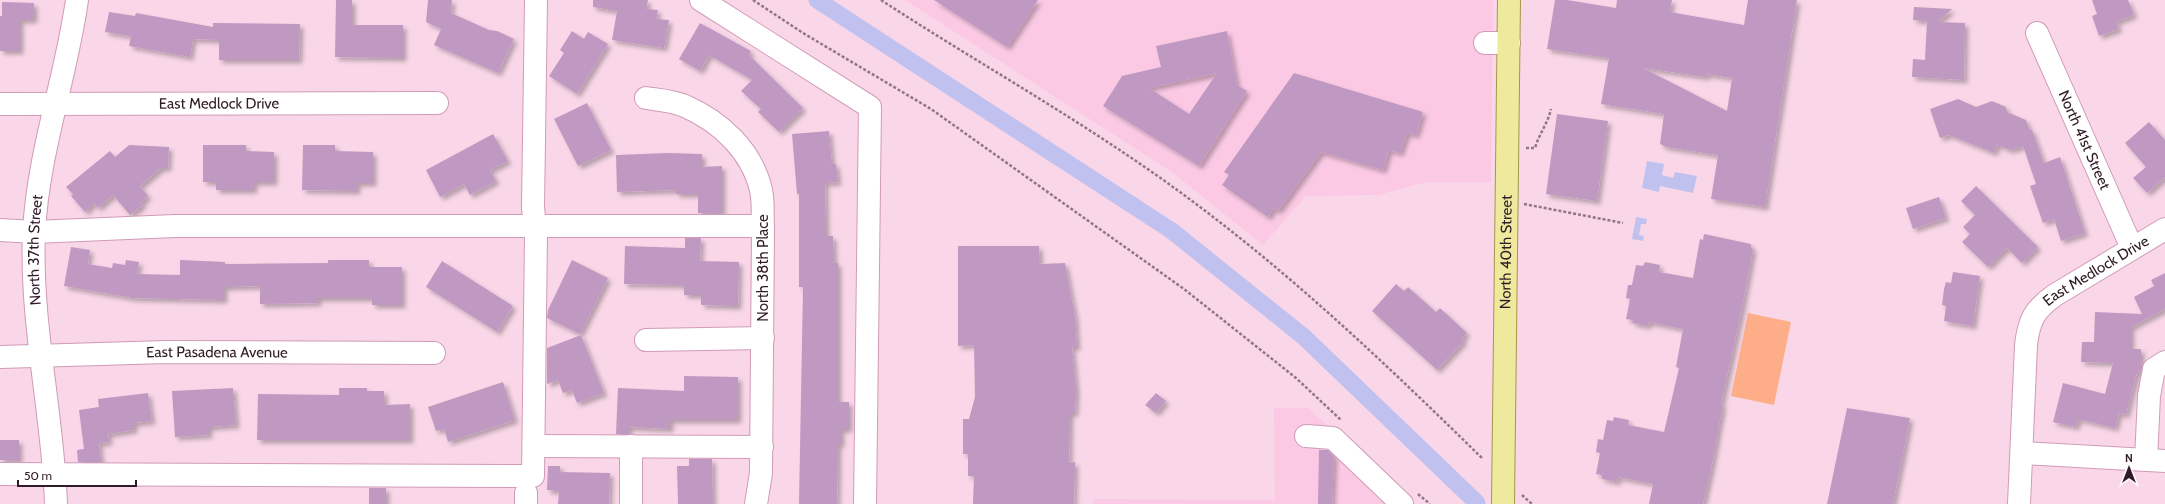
<svg xmlns="http://www.w3.org/2000/svg" width="2165" height="504" viewBox="0 0 2165 504" font-family="Cabin,sans-serif">
  <style>
    .built { fill: #fbc9e4 }
    .pitch { fill: #fdae89 }
    .water { fill: #c1c1f0 }
    .lines { fill: none; stroke-linecap: round; stroke-linejoin: round }
    .canal { stroke: #c1c1f0; stroke-width: 17 }
    .building { fill: #c099c2; fill-rule: evenodd; filter: url(#shadow) }
    .minor-casing { stroke: #d09bb8; stroke-width: 24 }
    .major-casing { stroke: #a49849; stroke-width: 24 }
    .path { stroke: #917684; stroke-width: 2.5; stroke-dasharray: 3 2; stroke-linecap: butt }
    .minor { stroke: #fff; stroke-width: 22 }
    .major { stroke: #eee99d; stroke-width: 22 }
    .labels { text-anchor: middle; dominant-baseline: central; stroke-width: 4; stroke-linejoin: round; paint-order: stroke }
    .street-label { font-size: 15px; fill: #301c27; stroke: #fff }
  </style>
  <defs>
    <filter id="shadow"><feDropShadow dx="3.5" dy="3.5" stdDeviation="2" flood-color="#0004"/></filter>
  </defs>
  <rect width="100%" height="100%" fill="#f9d7e8"/>
  <path class="built" d="M905 0H1493L1491 182H1427L1378 195 1306 196 1263 245 1173 173Z
    M1274 408H1308L1415 504H1093V499L1275 500Z"/>
  <path class="pitch" d="M1748 313 1791 322 1774 405 1731 396Z"/>
  <path class="water" d="M1647 161 1664 164 1662 175 1673 178 1675 172 1697 176 1693 193 1660 186 1659 192 1642 188Z
    M1636 217 1647 219 1646 224H1641L1639 235 1644 236 1643 241 1632 239Z"/>
  <g class="lines">
    <path class="canal" d="M817 0 1172 231 1304 337 1477 503"/>
  </g>
  <path class="building" d="M336 0H352V25H403V58L335 57Z
    M428 0H452L451 13 489 30 497 31 514 39 498 73 434 45 441 29 426 22Z
    M593 0H648L646 9 658 10 656 19 669 20 664 48 612 40 617 11 593 7Z
    M934 0H1038L1007 47Z
    M1555 0H1567L1616 8 1617 0H1672L1670 12 1744 25 1748 0H1797L1765 207 1711 199 1718 155 1666 147 1660 144 1664 114 1601 104 1609 58 1547 49ZM1643 68 1706 77 1707 74 1732 78 1727 111Z
    M2092 0H2128L2134 15 2116 22 2119 29 2099 36 2092 16 2097 14Z
    M2 2 34 3V20H20V51H0V16H2Z
    M1914 7 1952 9 1938 22 1965 23 1964 80 1912 77 1913 59 1925 60 1927 21 1913 20Z
    M109 12 135 16 136 13 213 27V23L300 24 299 60H219V40L193 39 190 57 129 46 131 36 105 32Z
    M700 23 751 51 749 55 803 108 779 132 758 112 761 109 741 91 752 80 709 55 700 71 679 59Z
    M572 31 584 39 588 32 608 44 577 94 549 76 564 53 560 50Z
    M1227 31 1237 85 1247 91 1199 166 1103 106 1122 76 1161 67 1156 46ZM1217 73 1189 114 1149 88Z
    M1294 73 1423 112 1416 135 1407 133 1400 153 1389 150 1383 170 1321 152 1278 211 1274 208 1268 217 1222 185 1229 175 1224 172Z
    M1958 99 1976 107 1992 101 2006 107 2007 112 2026 120 2029 129 2032 130 2044 163 2060 157 2085 233 2061 241 2054 219 2043 223 2030 186 2036 184 2023 146 2010 150 1997 145 1994 153 1949 135 1940 138 1930 109Z
    M587 103 611 150 578 166 554 119Z
    M1557 114 1608 121 1597 201 1546 194Z
    M2149 122 2165 140V177L2147 193 2133 178 2146 167 2125 143Z
    M829 131 832 164H836L838 182 825 183 826 236H833L834 263H838V402H849V429H841V444H838L837 504H799L803 287H799V194H797L792 134Z
    M493 134 508 161 490 170 496 181 470 195 464 184 440 197 426 170Z
    M129 145 169 147 168 168H161L140 186 148 196 141 203 143 205 130 215 113 195 98 208 94 203 85 212 71 196 73 194 66 187 110 151 115 157Z
    M203 145H246V151L274 152V182H254V190H216V182H203Z
    M303 145H335V151L373 152V183H357V191L302 190Z
    M668 153 702 154V167L722 166V213H698V194H676V190L617 192 616 155Z
    M1976 186 2038 247 2022 263 2007 248 1988 267 1962 242 1970 234 1963 227 1975 215 1961 201Z
    M1939 197 1946 218 1913 229 1906 208Z
    M1704 234 1751 244V248L1753 249 1742 308 1721 404H1723L1711 469 1703 504H1649L1653 484 1618 477 1617 482 1602 479V475L1596 474 1600 453 1596 452 1598 439 1603 440 1607 420 1613 421 1614 417 1629 420 1628 425 1664 432 1679 368 1676 367 1683 329 1649 322 1648 326 1632 323 1633 320 1626 319 1630 299 1626 298 1628 285H1632L1636 265 1643 266 1645 262 1660 265 1659 272 1693 278 1700 239 1703 240Z
    M685 238H701L700 261 739 262 738 306 701 305V295H684V285L624 284 625 246 685 248Z
    M958 246H1039L1040 264 1065 263 1075 316 1077 347H1072L1076 390 1075 413H1070L1069 463 1075 462 1074 504H973L974 476H968V454H963V419H969L975 397 974 345 958 346Z
    M71 247 90 250 88 264 112 268 113 263 125 265 126 260 139 262 137 274 180 275V260L225 262V264L328 263V260H369V267H402V305H372V298H318V303L260 304V286L224 287V300L133 298 64 286Z
    M572 260 608 278 580 334 547 318 548 310Z
    M442 261 513 306 497 332 426 287Z
    M1953 272 1980 276 1973 326 1944 321 1946 306 1942 305 1944 289 1946 282 1951 283Z
    M2165 273V309L2131 327V349H2141V371L2137 372 2126 415 2119 413 2115 428 2078 419 2076 427 2053 422 2063 383 2105 394 2113 363 2081 362 2082 342H2094L2095 312 2142 314 2134 297 2154 286 2151 280Z
    M1396 284 1404 291 1408 287 1436 312 1440 308 1467 333 1462 338 1464 341 1437 370 1372 311Z
    M581 335 604 393 577 403 572 390 563 393 558 380 547 384V348Z
    M684 376 738 377V420H670V429L629 427V434H616L618 388 684 391Z
    M503 382 515 420 448 442 444 429 436 431 428 407Z
    M233 388 236 425 209 427V435L175 437 172 391Z
    M339 388H367V391H384L385 405 410 404V440H257L258 394 339 395Z
    M148 393 152 421 134 423V430L108 434 109 442 99 443 101 462H78L77 450 84 449 79 410 99 407 98 399Z
    M1156 393 1166 401 1156 413 1145 405Z
    M1847 408 1910 418 1893 504H1827Z
    M0 440H19V460H0Z
    M1319 450H1328L1334 456 1332 504H1318Z
    M689 459H712L713 504H678L677 466H689Z
    M548 466H560V472L610 473 609 504H558L559 491 547 490Z
    M369 488H386V504H369Z"/>
  <g class="lines">
    <defs>
      <g id="minor">
        <path d="M701 0 870 107 865 504"/>
        <path id="s1" d="M2037 33 2132 248"/>
        <path d="M1485 43H1509"/>
        <path d="M646 98C659 100 673 101 685 106 721 122 752 151 761 190 764 203 762 217 763 230L761 473 756 504"/>
        <path id="s2" d="M0 104 437 103"/>
        <path d="M0 230 34 232 175 226H763"/>
        <path d="M646 340 763 338"/>
        <path id="s3" d="M0 357 166 352 434 353"/>
        <path d="M1306 436 1333 438 1402 504"/>
        <path d="M534 446 762 447"/>
        <path d="M631 446V504"/>
        <path d="M2022 453 2165 461"/>
        <path d="M2146 460 2149 396 2154 369 2165 362"/>
        <path d="M0 474 533 476 536 234 533 208 536 0"/>
        <path d="M526 493V504"/>
        <path id="s4" d="M56 504C53 413 30 324 34 232 38 153 66 78 77 0"/>
        <path id="s5" d="M2019 504 2026 345C2029 320 2034 310 2055 295L2165 229"/>
      </g>
      <g id="major">
        <path id="s6" d="M1503 504 1509 0"/>
      </g>
    </defs>
    <use href="#minor" class="minor-casing"/>
    <use href="#major" class="major-casing"/>
    <path class="path" d="M753 0 803 33 931 109 1184 289 1296 378 1341 420
      M881 0C987 69 1099 130 1200 207 1301 283 1392 370 1482 458
      M1526 148H1535C1539 134 1548 123 1551 109
      M1524 204 1623 223
      M1418 494 1430 504
      M1522 495 1532 504"/>
    <use href="#minor" class="minor"/>
    <use href="#major" class="major"/>
  </g>
  <g class="labels">
    <g class="street-label">
      <text stroke="none"><textPath href="#s2" startOffset="219">East Medlock Drive</textPath></text>
      <text stroke="none"><textPath href="#s1" startOffset="117">North 41st Street</textPath></text>
      <text stroke="none"><textPath href="#s4" startOffset="255">North 37th Street</textPath></text>
      <text stroke="none"><textPath href="#s6" startOffset="252">North 40th Street</textPath></text>
      <text transform="translate(763 268) rotate(-90)">North 38th Place</text>
      <text stroke="none"><textPath href="#s5" startOffset="267">East Medlock Drive</textPath></text>
      <text stroke="none"><textPath href="#s3" startOffset="217">East Pasadena Avenue</textPath></text>
    </g>
  </g>
  <g transform="translate(2129 468)" stroke="#ffffff" stroke-width="3" paint-order="stroke">
  <path d="M0-3L7 15L0 10L-7 15Z" fill="#301c27"/>
  <text y="-6" font-size="11" font-weight="bold" text-anchor="middle" fill="#301c27">N</text>
  </g>
  <path d="M18 480v6h118v-6" fill="none" stroke="#301c27" stroke-width="2"/>
  <text x="24" y="480" font-size="12" fill="#301c27" stroke="#ffffff" stroke-width="3" paint-order="stroke">50 m</text>
</svg>
